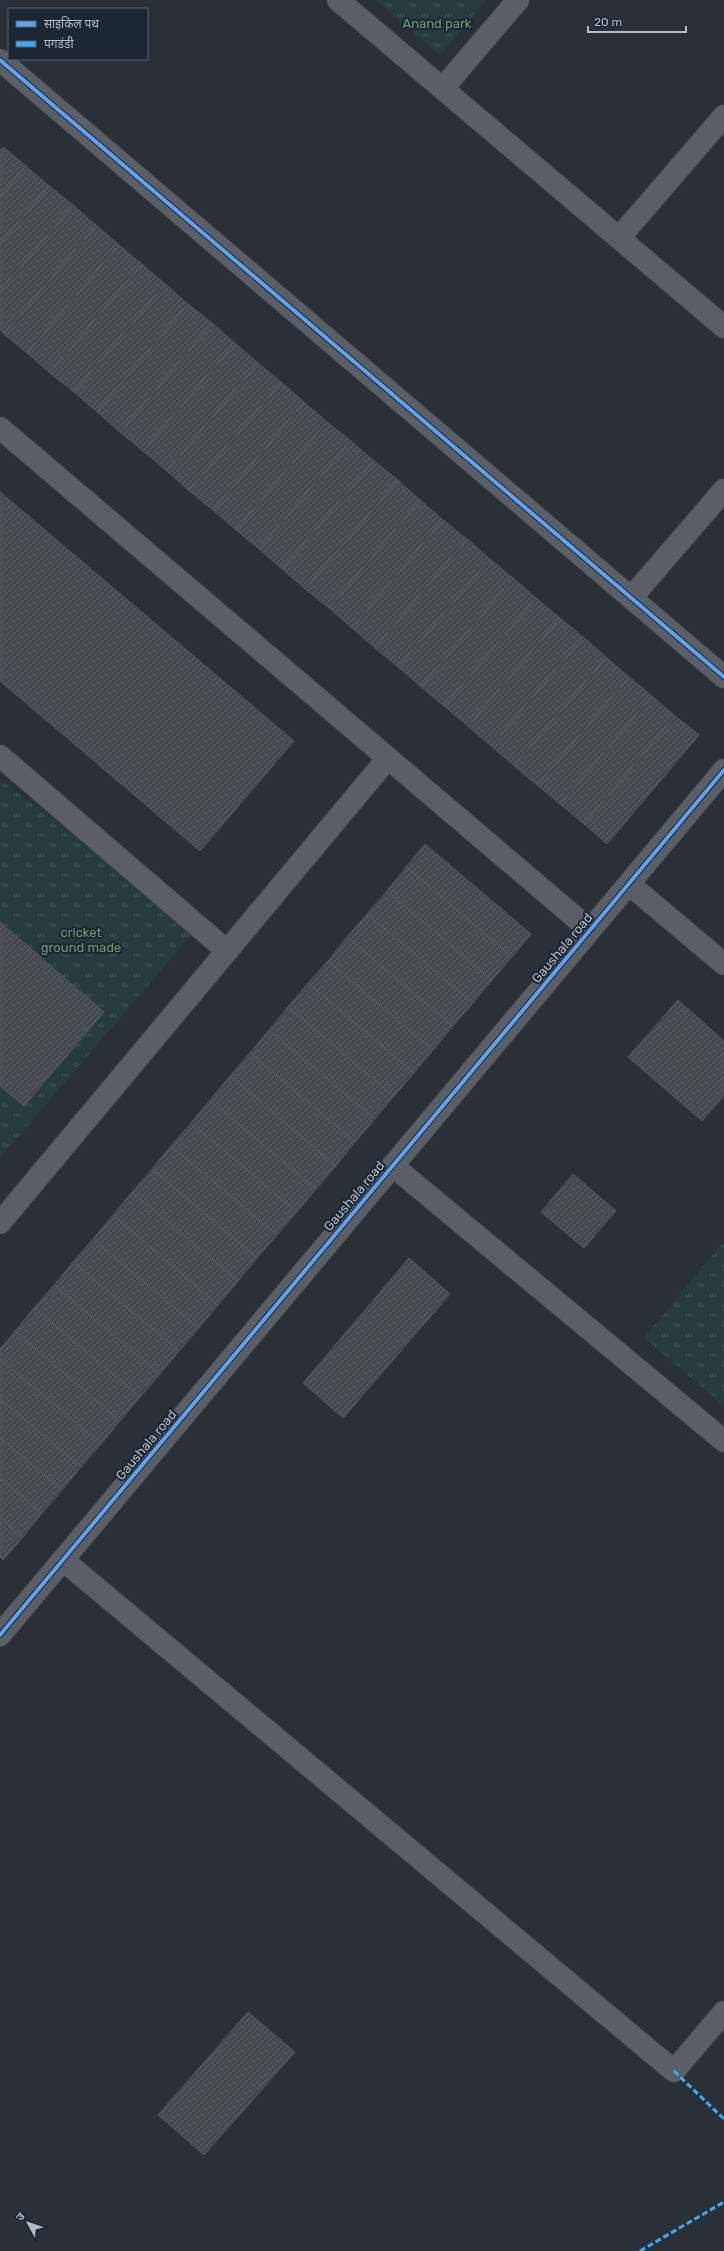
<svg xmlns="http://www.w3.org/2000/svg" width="724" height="2251" viewBox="0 0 724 2251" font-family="Rubik,'Noto Sans Devanagari',sans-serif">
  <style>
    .park { fill: url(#park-tufts) }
    .building { fill: url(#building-hatch); stroke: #52575f }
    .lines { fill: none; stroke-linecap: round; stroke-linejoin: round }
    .minor-casing { stroke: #484c53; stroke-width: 23 }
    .minor { stroke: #5a5e66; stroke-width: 22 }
    .quiet { stroke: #3fa9f5; stroke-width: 3; stroke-dasharray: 6 3; stroke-linecap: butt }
    .cycleway-casing { stroke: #1d2633; stroke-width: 6 }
    .cycleway { stroke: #60a3ed; stroke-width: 4 }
    .labels { text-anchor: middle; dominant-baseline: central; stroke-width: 4; stroke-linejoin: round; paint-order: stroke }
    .park-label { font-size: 13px; fill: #6b9a76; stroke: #1d2633 }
    .street-label { font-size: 13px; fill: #b4bcc9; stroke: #1d2633 }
  </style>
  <defs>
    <pattern id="park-tufts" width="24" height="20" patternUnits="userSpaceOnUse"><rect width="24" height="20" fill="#273a3e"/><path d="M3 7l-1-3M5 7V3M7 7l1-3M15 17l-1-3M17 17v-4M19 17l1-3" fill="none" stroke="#445559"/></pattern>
    <pattern id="building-hatch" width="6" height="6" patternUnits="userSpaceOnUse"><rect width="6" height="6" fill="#444950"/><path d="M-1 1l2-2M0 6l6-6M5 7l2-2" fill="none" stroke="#5d6168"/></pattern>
  </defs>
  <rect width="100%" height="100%" fill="#2a3038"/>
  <path class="park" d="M375 0H486L440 55Z
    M0 779 199 926 0 1158Z
    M724 1241V1406L644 1338Z"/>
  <path class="building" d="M3 147 26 166 0 197V150Z
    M26 166 49 186 0 244V197Z
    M49 186 73 205 0 291V244Z
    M73 205 96 225 4 334 0 330V291Z
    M96 225 119 245 27 353 4 334Z
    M119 245 142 264 50 373 27 353Z
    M142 264 165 284 74 392 50 373Z
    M165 284 188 304 97 412 74 392Z
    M188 304 212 323 120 432 97 412Z
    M212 323 235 343 143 451 120 432Z
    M235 343 258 363 167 471 143 451Z
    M258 363 281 382 189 491 167 471Z
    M281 382 304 402 213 510 189 491Z
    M304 402 327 422 236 530 213 510Z
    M327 422 351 441 259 549 236 530Z
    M351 441 374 461 282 569 259 549Z
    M374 461 398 480 305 589 282 569Z
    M398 480 420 500 329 608 305 589Z
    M0 492 294 741 200 851 0 681Z
    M420 500 443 520 352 628 329 608Z
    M443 520 467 539 375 648 352 628Z
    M467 539 490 559 398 667 375 648Z
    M490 559 513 578 421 687 398 667Z
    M513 578 536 598 444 706 421 687Z
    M536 598 560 618 468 726 444 706Z
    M560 618 583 637 491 746 468 726Z
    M583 637 606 657 514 766 491 746Z
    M606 657 629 677 537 785 514 766Z
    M629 677 652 696 560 804 537 785Z
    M652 696 675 716 584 824 560 804Z
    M675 716 699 735 607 844 584 824Z
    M425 844 531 934 512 957 406 867Z
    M406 867 512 957 492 980 387 891Z
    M387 891 492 980 473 1003 367 914Z
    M367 914 473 1003 453 1026 347 937Z
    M0 922 104 1012 24 1106 0 1086Z
    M347 937 453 1026 433 1050 328 961Z
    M328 961 433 1050 414 1073 308 983Z
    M308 983 414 1073 394 1096 288 1007Z
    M678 1000 724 1041V1096L702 1121 628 1057Z
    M288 1007 394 1096 375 1119 269 1030Z
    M269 1030 375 1119 355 1142 250 1053Z
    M250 1053 355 1142 336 1166 230 1076Z
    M230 1076 336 1166 316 1189 210 1100Z
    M210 1100 316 1189 297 1212 191 1123Z
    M191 1123 297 1212 277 1235 171 1146Z
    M171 1146 277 1235 257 1258 152 1169Z
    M152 1169 257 1258 238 1281 132 1192Z
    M573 1174 616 1211 584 1248 541 1212Z
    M132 1192 238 1281 218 1305 113 1215Z
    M113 1215 218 1305 199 1328 93 1239Z
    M93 1239 199 1328 179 1351 73 1262Z
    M409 1258 450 1294 343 1418 303 1383Z
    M73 1262 179 1351 160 1374 54 1285Z
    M54 1285 160 1374 140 1397 34 1308Z
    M34 1308 140 1397 120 1421 15 1331Z
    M15 1331 120 1421 101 1444 0 1359V1349Z
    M0 1359 101 1444 81 1467 0 1399Z
    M0 1399 81 1467 62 1490 0 1438Z
    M0 1438 62 1490 42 1513 0 1478Z
    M0 1478 42 1513 23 1537 0 1517Z
    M0 1517 23 1537 3 1560 0 1557Z
    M248 2012 295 2052 204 2155 158 2115Z"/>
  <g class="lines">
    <defs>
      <path id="minor" d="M338 0 724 327
        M0 60 724 677
        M443 88 518 0
        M619 238 724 116
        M0 428 590 930
        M631 598 724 490
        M0 756 227 951
        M629 884 724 964
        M393 1166 724 1441
        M0 1223 388 758
        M63 1560 674 2071 724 2012
        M0 1635 724 770"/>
    </defs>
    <use href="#minor" class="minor-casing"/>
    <use href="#minor" class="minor"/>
    <path class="quiet" d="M674 2071 724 2119
      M640 2251 724 2202"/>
    <defs>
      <path id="cycleway" d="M0 60 724 677
        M0 1635 724 770"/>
    </defs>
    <use href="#cycleway" class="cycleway-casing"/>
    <use href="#cycleway" class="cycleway"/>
  </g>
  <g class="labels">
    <g class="park-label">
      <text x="437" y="23">Anand park</text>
      <text x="81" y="932">cricket<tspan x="81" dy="15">ground made</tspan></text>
    </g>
    <g class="street-label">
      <text transform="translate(562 948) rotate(-50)">Gaushala road</text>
      <text transform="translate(354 1196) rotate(-50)">Gaushala road</text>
      <text transform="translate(146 1445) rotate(-50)">Gaushala road</text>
    </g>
  </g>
  <rect x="8" y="8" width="140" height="52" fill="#1d2633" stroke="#59626f"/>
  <rect x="16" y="21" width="20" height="6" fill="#60a3ed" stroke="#59626f"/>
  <text x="44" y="28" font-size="12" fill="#b4bcc9">साइकिल पथ</text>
  <rect x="16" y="41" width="20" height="6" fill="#3fa9f5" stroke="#59626f"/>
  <text x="44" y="48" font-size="12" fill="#b4bcc9">पगडंडी</text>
  <g transform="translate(28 2223) rotate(310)" stroke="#1d2633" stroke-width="3" paint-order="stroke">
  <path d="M0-3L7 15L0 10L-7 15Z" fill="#b4bcc9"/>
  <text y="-6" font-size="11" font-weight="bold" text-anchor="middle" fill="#b4bcc9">उ</text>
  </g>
  <path d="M588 26v6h98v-6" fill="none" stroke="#b4bcc9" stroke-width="2"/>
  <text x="594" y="26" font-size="12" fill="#b4bcc9" stroke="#1d2633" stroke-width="3" paint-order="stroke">20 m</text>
</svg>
